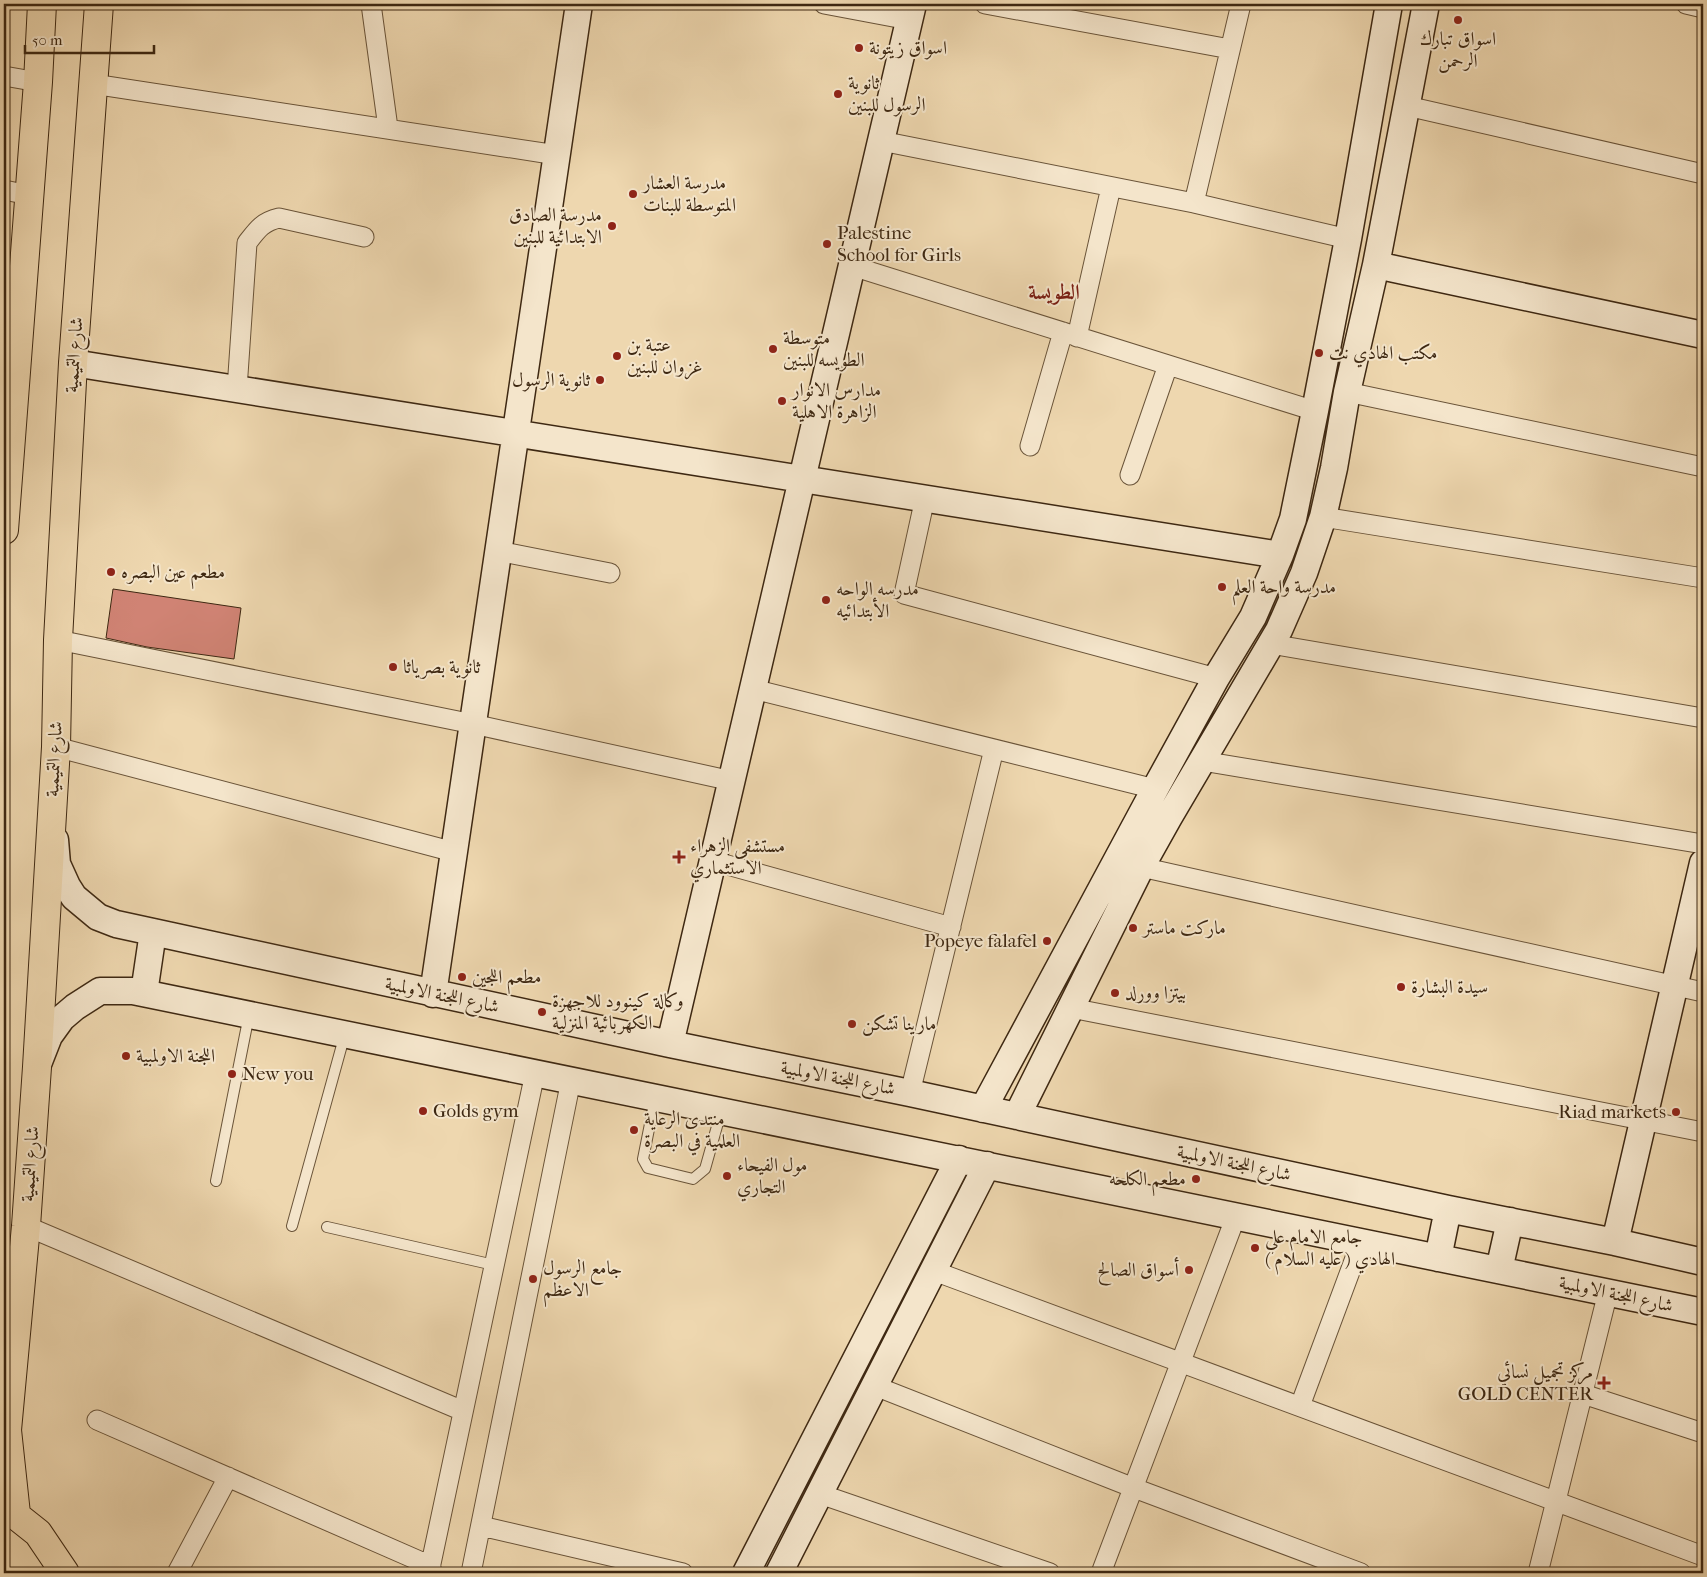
<svg xmlns="http://www.w3.org/2000/svg" width="1707" height="1577" viewBox="0 0 1707 1577" font-family="'IM FELL French Canon',Amiri,serif">
  <style>
    .building { fill: #d08374; stroke: #3e2812 }
    .lines { fill: none; stroke-linecap: round; stroke-linejoin: round }
    .lane-casing { stroke: #6a5439; stroke-width: 12 }
    .street-casing { stroke: #6a5439; stroke-width: 21 }
    .secondary-casing { stroke: #3e2812; stroke-width: 29 }
    .primary-casing { stroke: #3e2812; stroke-width: 30 }
    .lane { stroke: #f4e5cb; stroke-width: 10 }
    .street { stroke: #f4e5cb; stroke-width: 19 }
    .secondary { stroke: #f4e5cb; stroke-width: 26 }
    .primary { stroke: #eed7af; stroke-width: 28 }
    .poi-dot { fill: #8f2418; stroke: #f4e5cb; stroke-width: 2 }
    .labels { text-anchor: middle; dominant-baseline: central; stroke-width: 4; stroke-linejoin: round; paint-order: stroke }
    .poi-label { font-size: 19px; fill: #3e2812; stroke: #f4e5cb; text-anchor: start }
    .street-label { font-size: 19px; fill: #3e2812; stroke: #f4e5cb }
    .quarter-label { font-size: 21px; font-weight: bold; fill: #7a1f14; stroke: #f4e5cb }
  </style>
  <rect width="100%" height="100%" fill="#eed7af"/>
  <filter id="stains"><feTurbulence type="fractalNoise" baseFrequency=".004" numOctaves="4"/><feColorMatrix values="0 0 0 0 .2 0 0 0 0 .09 0 0 0 0 .02 0 0 0 .5 -.17"/></filter>
  <radialGradient id="worn" r=".72"><stop offset=".6" stop-color="#630" stop-opacity="0"/><stop offset="1" stop-color="#630" stop-opacity=".3"/></radialGradient>
  <path class="building" d="M113 589 241 608 234 659 147 647 106 638Z"/>
  <g class="lines">
    <defs>
      <path id="lane" d="M655 1099 643 1159 648 1168 693 1179 705 1169 721 1112
        M216 1181 249 1015
        M292 1226 345 1034
        M327 1227 494 1265"/>
      <path id="street" d="M371 4 388 128
        M824 4 909 20
        M985 4 1230 49
        M1686 4 1703 8
        M4 76 38 82
        M93 84 557 155
        M1407 106 1703 174
        M881 141 1194 203 1348 239
        M4 190 29 195
        M1194 203 1241 4
        M852 266 1315 411
        M1077 337 1111 187
        M237 389 247 243C257 230 262 222 279 218L364 237
        M1347 392 1703 467
        M1030 446 1063 332
        M1130 475 1168 365
        M925 498 904 594 1216 678
        M1323 517 1703 578
        M498 551 610 573
        M58 640 473 724 732 781
        M1271 644 1703 718
        M753 689 1155 789
        M56 747 454 852
        M1202 761 1703 844
        M713 861 951 927
        M1141 867 1703 992
        M1071 1008 1703 1132
        M910 1093 994 749
        M26 1226 463 1411
        M934 1271 1703 1556
        M875 1386 1134 1488 1361 1573
        M1583 1394 1703 1433
        M1300 1406 1361 1242
        M97 1420 431 1566
        M820 1494 1050 1573
        M481 1526 683 1573
        M177 1573 228 1477
        M429 1573 535 1073
        M471 1573 571 1080
        M1101 1573 1236 1216
        M1538 1573 1608 1292"/>
      <path id="secondary" d="M1376 265 1703 335
        M73 363 1280 555
        M55 840 57 864 67 886 74 897 98 917 116 924 670 1044 910 1093 1448 1209 1615 1242 1703 1262
        M144 993 153 932
        M433 994 579 4
        M670 1044 913 4
        M38 1064 49 1036 62 1018 75 1007 100 991H133L1703 1312
        M983 1109 1155 789 1216 678 1253 617 1280 555 1293 519 1315 411 1348 239 1389 4
        M1017 1116 1141 867 1169 817 1279 630 1304 573 1323 517 1334 468 1347 392 1376 265 1426 4
        M1615 1242 1703 863
        M1438 1258 1448 1209
        M1499 1270 1510 1221
        M746 1573 959 1159
        M779 1573 987 1165"/>
      <path id="primary" d="M4 530 38 82 42 4
        M4 1506 38 1533 65 1573
        M16 1514 7 1430 26 1226 37 1067 56 747 58 640 73 363 99 4"/>
    </defs>
    <use href="#lane" class="lane-casing"/>
    <use href="#street" class="street-casing"/>
    <use href="#secondary" class="secondary-casing"/>
    <use href="#primary" class="primary-casing"/>
    <use href="#lane" class="lane"/>
    <use href="#street" class="street"/>
    <use href="#secondary" class="secondary"/>
    <use href="#primary" class="primary"/>
  </g>
  <g class="poi-dot">
    <circle cx="1458" cy="20" r="5"/>
    <circle cx="859" cy="48" r="5"/>
    <circle cx="838" cy="94" r="5"/>
    <circle cx="633" cy="194" r="5"/>
    <circle cx="612" cy="226" r="5"/>
    <circle cx="827" cy="244" r="5"/>
    <circle cx="773" cy="349" r="5"/>
    <circle cx="1319" cy="353" r="5"/>
    <circle cx="617" cy="356" r="5"/>
    <circle cx="600" cy="380" r="5"/>
    <circle cx="782" cy="401" r="5"/>
    <circle cx="111" cy="572" r="5"/>
    <circle cx="1222" cy="587" r="5"/>
    <circle cx="826" cy="600" r="5"/>
    <circle cx="393" cy="667" r="5"/>
    <path d="M676.5 849.5h5v5h5v5h-5v5h-5v-5h-5v-5h5z"/>
    <circle cx="1133" cy="928" r="5"/>
    <circle cx="1047" cy="941" r="5"/>
    <circle cx="462" cy="977" r="5"/>
    <circle cx="1401" cy="987" r="5"/>
    <circle cx="1115" cy="993" r="5"/>
    <circle cx="542" cy="1012" r="5"/>
    <circle cx="852" cy="1024" r="5"/>
    <circle cx="126" cy="1056" r="5"/>
    <circle cx="232" cy="1074" r="5"/>
    <circle cx="423" cy="1111" r="5"/>
    <circle cx="1676" cy="1112" r="5"/>
    <circle cx="634" cy="1130" r="5"/>
    <circle cx="727" cy="1176" r="5"/>
    <circle cx="1196" cy="1179" r="5"/>
    <circle cx="1255" cy="1248" r="5"/>
    <circle cx="1189" cy="1270" r="5"/>
    <circle cx="533" cy="1279" r="5"/>
    <path d="M1601.5 1375.5h5v5h5v5h-5v5h-5v-5h-5v-5h5z"/>
  </g>
  <g class="labels">
    <g class="poi-label">
      <text x="1458" y="39" text-anchor="middle">اسواق تبارك<tspan x="1458" dy="22">الرحمن</tspan></text>
      <text x="869" y="48">اسواق زيتونة</text>
      <text x="848" y="83">ثانوية<tspan x="848" dy="22">الرسول للبنين</tspan></text>
      <text x="643" y="183">مدرسة العشار<tspan x="643" dy="22">المتوسطة للبنات</tspan></text>
      <text x="602" y="215" text-anchor="end">مدرسة الصادق<tspan x="602" dy="22">الابتدائية للبنين</tspan></text>
      <text x="837" y="233">Palestine<tspan x="837" dy="22">School for Girls</tspan></text>
      <text x="783" y="338">متوسطة<tspan x="783" dy="22">الطويسه للبنين</tspan></text>
      <text x="627" y="345">عتبة بن<tspan x="627" dy="22">غزوان للبنين</tspan></text>
      <text x="1329" y="353">مكتب الهادي نت</text>
      <text x="590" y="380" text-anchor="end">ثانوية الرسول</text>
      <text x="792" y="390">مدارس الانوار<tspan x="792" dy="22">الزاهرة الاهلية</tspan></text>
      <text x="121" y="572">مطعم عين البصره</text>
      <text x="1232" y="587">مدرسة واحة العلم</text>
      <text x="836" y="589">مدرسه الواحه<tspan x="836" dy="22">الأبتدائيه</tspan></text>
      <text x="403" y="667">ثانوية بصرياثا</text>
      <text x="690" y="846">مستشفى الزهراء<tspan x="690" dy="22">الاستثماري</tspan></text>
      <text x="1143" y="928">ماركت ماستر</text>
      <text x="1037" y="941" text-anchor="end">Popeye falafel</text>
      <text x="472" y="977">مطعم اللجين</text>
      <text x="1411" y="987">سيدة البشارة</text>
      <text x="1125" y="993">بيتزا وورلد</text>
      <text x="552" y="1001">وكالة كينوود للاجهزة<tspan x="552" dy="22">الكهربائية المنزلية</tspan></text>
      <text x="862" y="1024">مارينا تشكن</text>
      <text x="136" y="1056">اللجنة الاولمبية</text>
      <text x="242" y="1074">New you</text>
      <text x="433" y="1111">Golds gym</text>
      <text x="1666" y="1112" text-anchor="end">Riad markets</text>
      <text x="644" y="1119">منتدى الرعاية<tspan x="644" dy="22">العلمية في البصرة</tspan></text>
      <text x="737" y="1165">مول الفيحاء<tspan x="737" dy="22">التجاري</tspan></text>
      <text x="1186" y="1179" text-anchor="end">مطعم الكلحه</text>
      <text x="1265" y="1237">جامع الامام علي<tspan x="1265" dy="22">الهادي ( عليه السلام )</tspan></text>
      <text x="543" y="1268">جامع الرسول<tspan x="543" dy="22">الاعظم</tspan></text>
      <text x="1179" y="1270" text-anchor="end">أسواق الصالح</text>
      <text x="1593" y="1372" text-anchor="end">مركز تجميل نسائي<tspan x="1593" dy="22">GOLD CENTER</tspan></text>
    </g>
    <g class="street-label">
      <text transform="translate(74 355) rotate(-86)">شارع التميمية</text>
      <text transform="translate(54 759) rotate(-87)">شارع التميمية</text>
      <text transform="translate(442 995) rotate(12)">شارع اللجنة الاولمبية</text>
      <text transform="translate(838 1078) rotate(11)">شارع اللجنة الاولمبية</text>
      <text transform="translate(1234 1163) rotate(12)">شارع اللجنة الاولمبية</text>
      <text transform="translate(30 1164) rotate(-86)">شارع التميمية</text>
      <text transform="translate(1616 1294) rotate(12)">شارع اللجنة الاولمبية</text>
    </g>
    <g class="quarter-label">
      <text x="1054" y="292">الطويسة</text>
    </g>
  </g>
  <rect width="1707" height="1577" fill="none" stroke="#eed7af" stroke-width="20"/>
  <rect x="5" y="5" width="1697" height="1567" fill="none" stroke="#3e2812" stroke-width="2.5"/>
  <rect x="10" y="10" width="1687" height="1557" fill="none" stroke="#3e2812"/>
  <path d="M25 45v8h129v-8" fill="none" stroke="#3e2812" stroke-width="2.5"/>
  <text x="32" y="45" font-size="15" fill="#3e2812" stroke="#f4e5cb" stroke-width="4" paint-order="stroke">50 m</text>
  <rect width="100%" height="100%" filter="url(#stains)"/>
  <rect width="100%" height="100%" fill="url(#worn)"/>
</svg>
